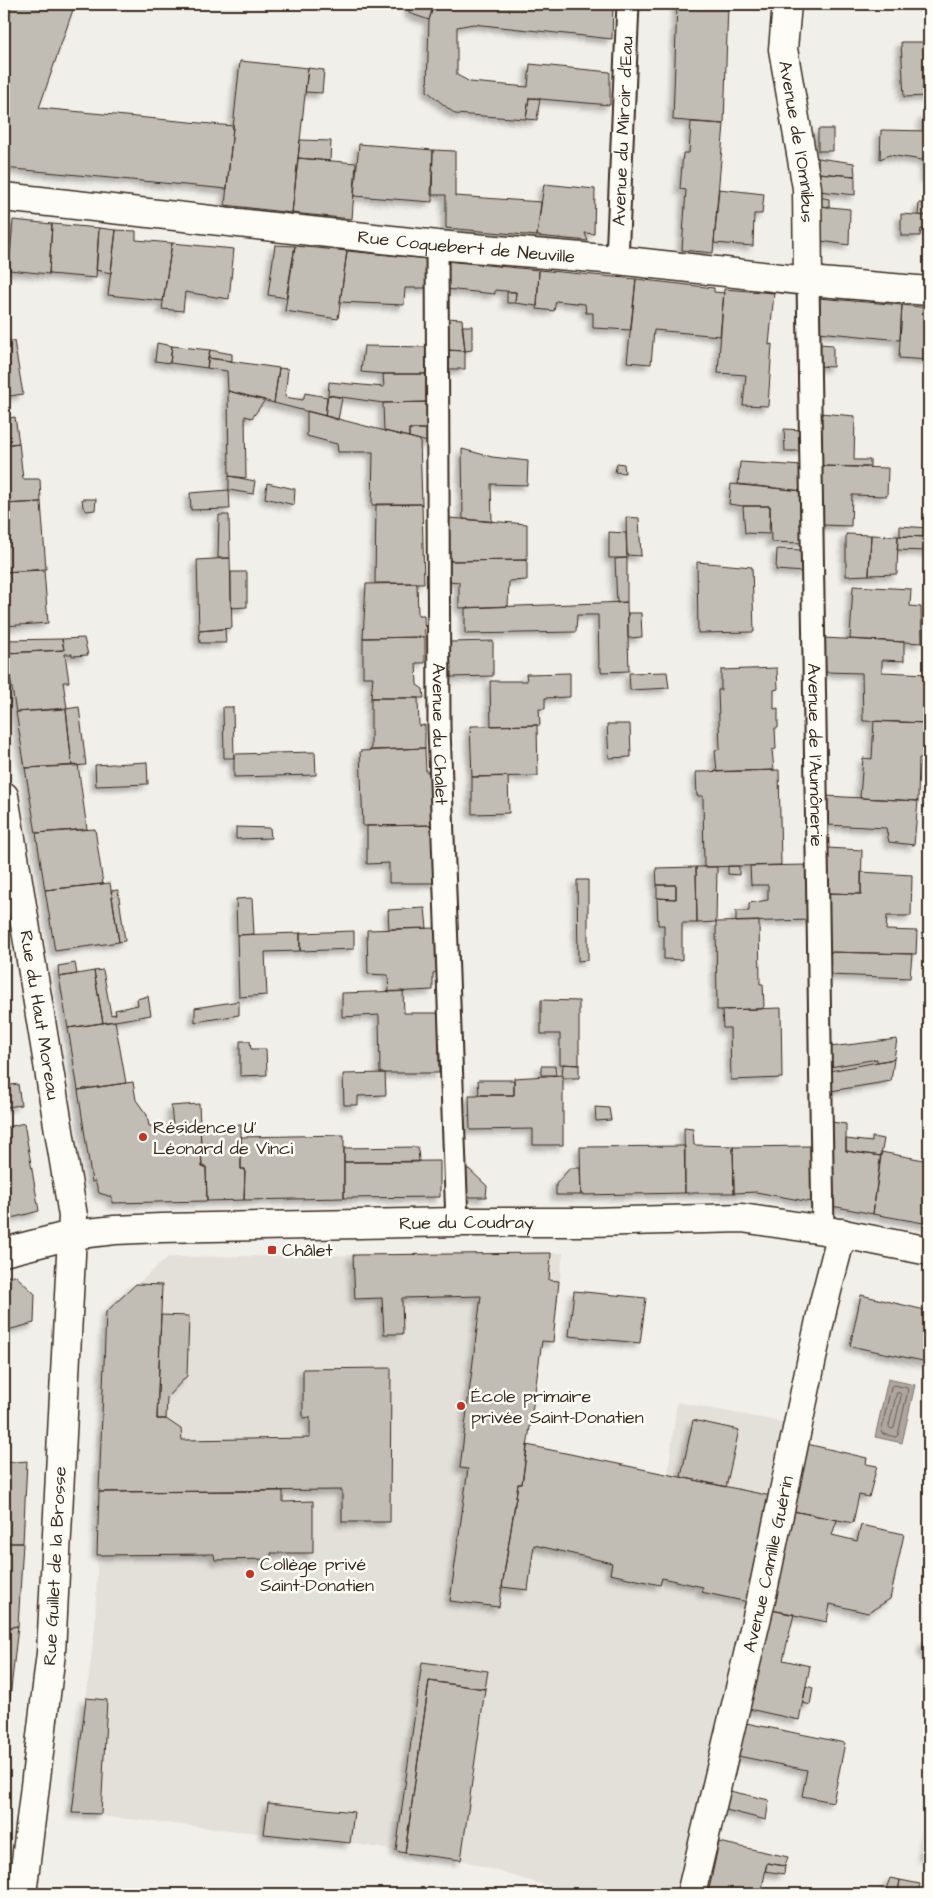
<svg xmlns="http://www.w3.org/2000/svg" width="933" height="1898" viewBox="0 0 933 1898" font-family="'Architects Daughter',sans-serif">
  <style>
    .built { fill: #e3e0da }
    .water { fill: #aea69f; stroke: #80746b }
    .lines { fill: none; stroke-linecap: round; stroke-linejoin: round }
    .shore { stroke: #695c52; stroke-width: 1 }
    .building { fill: #c1bcb4; stroke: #3b2a1e; filter: url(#shadow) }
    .service-casing { stroke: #3b2a1e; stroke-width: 25 }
    .minor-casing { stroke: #3b2a1e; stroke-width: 31 }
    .tertiary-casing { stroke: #3b2a1e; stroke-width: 31 }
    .service { stroke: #fdfcf7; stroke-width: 21 }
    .minor { stroke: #fdfcf7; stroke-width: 28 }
    .tertiary { stroke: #fdfcf7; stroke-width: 28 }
    .poi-dot { fill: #c8321e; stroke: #fdfcf7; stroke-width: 2 }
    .labels { text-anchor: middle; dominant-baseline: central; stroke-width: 5; stroke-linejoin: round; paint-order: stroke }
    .street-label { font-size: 18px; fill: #3b2a1e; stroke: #fdfcf7 }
    .poi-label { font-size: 18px; fill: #3b2a1e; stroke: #fdfcf7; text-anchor: start }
  </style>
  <defs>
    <filter id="shadow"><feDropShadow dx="-4.5" dy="4.5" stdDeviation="2.5" flood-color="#0004"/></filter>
  </defs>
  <rect width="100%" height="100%" fill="#f1efea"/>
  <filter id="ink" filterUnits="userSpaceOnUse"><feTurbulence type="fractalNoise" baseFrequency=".02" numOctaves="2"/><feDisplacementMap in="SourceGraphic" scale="10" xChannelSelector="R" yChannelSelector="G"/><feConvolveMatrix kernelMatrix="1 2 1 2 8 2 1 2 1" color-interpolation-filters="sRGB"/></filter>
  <g filter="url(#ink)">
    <path class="built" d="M563 1253 553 1342 542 1341 527 1445 668 1474 677 1402 787 1423 684 1894H573L461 1860 396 1851 350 1843 72 1813 95 1626 106 1312 168 1257Z"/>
    <path class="water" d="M888 1379 915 1385 902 1443 875 1437Z"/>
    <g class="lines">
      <path class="shore" d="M894 1385 907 1388 908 1390 898 1435 896 1437 883 1434 881 1432 891 1387Z
        M897 1393H900L901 1396 894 1428 891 1429 889 1427Z"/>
    </g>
    <path class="building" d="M7 4H75L39 108 233 126 227 189 4 168 10 115 4 113V14Z
      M409 4H434L429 20 409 13Z
      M434 4H613L612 39 473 24 457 27V75L470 82 528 87 530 64 610 72V105L529 98 526 119 455 114 427 91 429 20Z
      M677 4H728L724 124 673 120Z
      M901 42H929V96L904 97Z
      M240 61 308 68 292 213 225 205Z
      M308 68 324 70 322 93 305 92Z
      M529 98H540L537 120 526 119Z
      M923 116H929V131H923Z
      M691 122 724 124 713 253 682 250 686 190 680 189 683 153H689Z
      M818 129H833V151H818Z
      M881 130 929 131V161L889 155 880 159Z
      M300 140 331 141 330 161 298 158Z
      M359 144 433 150 432 202 354 196Z
      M433 150 455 151V196L541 202 537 236 446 228V195H431Z
      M298 158 356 163 352 219 292 213Z
      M818 158 854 163 855 176 818 173Z
      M925 160 929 161V177H924Z
      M818 173 855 176V195L819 191Z
      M544 184 595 189 594 234 585 233 588 241 537 236Z
      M719 189 764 194 762 214H754L753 246 714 243Z
      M819 197 829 199V207L819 206Z
      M919 203H929V216L918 215Z
      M819 206 850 209 849 245 821 241Z
      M901 214 929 216V229H921L920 236H901Z
      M13 220 52 224 49 274 9 270Z
      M52 224 99 228 96 278 49 274Z
      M99 228 116 230 111 273 96 270Z
      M116 230 136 231V240L172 243 163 301 108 295Z
      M172 243 234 249 229 299 185 292 183 311 162 309Z
      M275 245 295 246 286 298 268 295Z
      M295 246 347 251 338 319 285 311Z
      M347 251 429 259V288H405L404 305 340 302Z
      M445 261 539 270 537 306 515 303 516 292 495 290V294L446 289Z
      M539 270 636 279 631 330 593 328V313H586L585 304 556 301 554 311 537 309Z
      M636 279 714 288V292L724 293 720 336 654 330 651 364 627 362Z
      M724 289 774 293 769 345 772 344 768 406 743 405 746 375 718 373Z
      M507 292H516L515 303H507Z
      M818 298 902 305 900 340 819 332Z
      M902 305 929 308V360L899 358Z
      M446 318 462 319 465 351 446 350Z
      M462 326H472V350L465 351Z
      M4 340 14 341 23 394 4 397Z
      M157 343 172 346 170 363 155 361Z
      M819 344 833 345V367L819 366Z
      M172 346 210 350 207 368 170 363Z
      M364 346 430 347V374H383L361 372Z
      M210 350 232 354V361L208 358Z
      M446 350 465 351V369H447Z
      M208 358 279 368 274 403 228 391 227 371 207 368Z
      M279 368 288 369 285 397 303 400 305 393 327 397 325 416 274 403Z
      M383 374H430V402L383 403 328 395 329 382 384 387Z
      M228 391 265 400 252 418 245 416 246 478 229 476Z
      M328 395 342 398 338 420 325 416Z
      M430 402 431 429H409V437L384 431 383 403Z
      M307 411 420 440 422 504 372 505 373 452H338L337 444 307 436Z
      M820 413 855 416 854 460H870V467L821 466Z
      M15 417 19 443 4 445V419Z
      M409 429H431V443L409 437Z
      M784 429 803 430V451H785Z
      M19 443 23 479H40L41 502 4 504V445Z
      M462 449 492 457 528 461 527 485 491 484 492 522 463 519Z
      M740 462 803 466V491L738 484Z
      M617 463 624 464 625 473 615 472Z
      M821 466 888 468 887 496 852 495 851 526 822 525Z
      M229 476 255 481 253 494 229 490Z
      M267 483 295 489 294 505 265 498Z
      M731 484 803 491 804 543 771 542 770 506H743L729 504Z
      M229 490 230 509 191 510 190 493Z
      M82 499H96L95 510 87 511 83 507Z
      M41 502 46 569 4 572V504Z
      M376 504H422L424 583H375Z
      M743 506H770L769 534 745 533Z
      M219 515H229L230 558H218Z
      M626 517 639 518 641 556 627 555Z
      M449 518 527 524V560L449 561Z
      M900 526 929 528V537L900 536Z
      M609 532 626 533 627 558H609Z
      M846 534 871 535 869 575 846 576Z
      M871 535 898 536 897 574 869 575Z
      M898 536 929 537V551L897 550Z
      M777 549 804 550V572L776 570Z
      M230 558 232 628 199 631 197 560Z
      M627 558V602L617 603 615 559Z
      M527 560V580L509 581 508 606 459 608V582L449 581V561Z
      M697 562 752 567 754 632 698 633Z
      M44 570 48 623 4 626V572Z
      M231 572H247V607L231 608Z
      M417 583 418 615H424L425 637 363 638 366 584Z
      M853 586 911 589 910 606 921 607 922 643 850 639Z
      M627 602 629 671 601 672V667H599L598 615H577L576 632 465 634V608Z
      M628 613H641L642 637 628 638Z
      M225 629 226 643H200L199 631Z
      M425 637V663H416L417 685 423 689 424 698H371L373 677H363V638Z
      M84 638 88 655 72 656V654H65L69 682H63L67 708 16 712 6 653 64 650 62 639Z
      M823 638 904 642V661L882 660V672L929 674V723L863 721 862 673 824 672Z
      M62 639 64 650 6 653 4 642V640Z
      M493 641V676L451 677 450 642Z
      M777 668 778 689 774 690V709L778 708V728H775L776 749 772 750 774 770 717 772 715 750 720 749 718 690H721V670Z
      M667 672 669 688 630 690 629 673Z
      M570 673V697L545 698V709H539L540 725 491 726 490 681H527L526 674Z
      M371 698H418L419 726 425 725V748L371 750Z
      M79 707 86 765 72 766 66 709Z
      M223 707H233L234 758H224Z
      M66 709 72 766 25 768 16 712Z
      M874 721 928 723 926 758H919L918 801 860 798 863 758 872 759Z
      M607 724H630L631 757 609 758Z
      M537 725 538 776 472 777 470 726Z
      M425 748 426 772 437 771 438 825 363 826 360 751Z
      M315 752 316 775 234 777V754Z
      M147 762 148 784 96 786 95 765Z
      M78 765 87 829 36 833 25 768Z
      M779 770 781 865 704 867 703 796H697L696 772Z
      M508 776 509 813 472 814V777Z
      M826 796 918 801 914 845 889 842 886 828 827 825Z
      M438 825V883H389V863L367 864V826Z
      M236 827 270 828 271 838 236 839Z
      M95 829 103 884 45 890 36 833Z
      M827 848 862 850 861 894 827 893Z
      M809 865 811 920 736 922V911H749V903L768 900V885H751L750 866Z
      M728 866H739V875L728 874Z
      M696 867H717L716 922 697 923Z
      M696 867 697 923H682V960L664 959V925H658L657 898 676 899V885H657L656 868Z
      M861 872 912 875 911 916H887L886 930 917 931 916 954 828 952 827 893 861 894Z
      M577 880H588V960L578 961Z
      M110 883 119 942 55 951 45 890Z
      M657 885H676V899L657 898Z
      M118 890 125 941 119 942 111 891Z
      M252 898 254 934 237 935 236 899Z
      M425 908 427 928 389 929 388 910Z
      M759 921 760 984H763L764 1006 762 1009 717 1010 716 922Z
      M438 928V972L433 973V990L389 992 388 975 368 974 367 930Z
      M354 931V949L300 951V933Z
      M300 933V951L265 952 267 995 239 997 237 935Z
      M828 952 912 954 910 978 829 975Z
      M75 963 77 974 59 977 58 966Z
      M103 970 111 1015 116 1014 115 1010 138 1005 137 999 148 996 151 1015 103 1023 94 971Z
      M94 971 103 1023 68 1028 59 977Z
      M403 991 404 1013H439V1073H380L379 1015 342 1017V993Z
      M541 1000 579 1001V1065L560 1064V1034H541Z
      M239 1001V1015L195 1022V1008Z
      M781 1008 782 1078 731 1080 730 1028H723L722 1010Z
      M115 1021 126 1083 78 1090 68 1028Z
      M897 1039 894 1059 877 1062V1059L830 1067V1047Z
      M240 1041H250L251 1049H266L267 1075 240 1076Z
      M894 1059 891 1081 831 1091 830 1071Z
      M563 1064 579 1065V1078H562Z
      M541 1066H555L556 1075H541Z
      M385 1073 386 1095 358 1096V1105H344L343 1074Z
      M563 1075V1145H533V1129L470 1130 469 1095H514V1078Z
      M478 1080H514V1095H479Z
      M133 1082 136 1100 147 1115 149 1126H173L171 1106 199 1104 202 1167H206L207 1201 112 1203V1197L99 1193 95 1181 92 1182 78 1090Z
      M18 1084 21 1105 7 1107 4 1086Z
      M595 1107 609 1108 611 1120 596 1121Z
      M831 1122 846 1124V1151L881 1156 873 1214 832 1206Z
      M24 1123 39 1211 4 1220V1128Z
      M241 1125V1169H245L244 1200 207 1201 206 1167H202L200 1127Z
      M684 1128 693 1129 694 1145 733 1146 734 1193H685Z
      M344 1135V1198L244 1200 245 1169H241V1137Z
      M872 1137 884 1139 881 1156 846 1151V1139L872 1142Z
      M685 1146V1193L581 1195 580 1147Z
      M814 1146 816 1203 756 1192 734 1193 733 1147Z
      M418 1147 419 1162H344V1148Z
      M881 1152 929 1161V1224L873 1214Z
      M440 1161V1197L344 1198V1162Z
      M570 1168H580L581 1195H556V1184Z
      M469 1169 487 1186 486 1197H458V1170Z
      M551 1253 549 1280 559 1281 553 1342 542 1341 522 1484H518L499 1607 450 1601 468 1469 460 1468 481 1296 402 1298 403 1334H384L382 1298 355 1299 353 1255Z
      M15 1275 35 1294 34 1323 4 1331V1277Z
      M136 1284 162 1285 157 1419H166L181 1429 182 1440 310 1438V1417L303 1418V1369L391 1368 390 1522H342V1490L99 1492 106 1312Z
      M574 1291 646 1298 640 1343 569 1336Z
      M861 1295 929 1311V1355L928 1362 850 1346Z
      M161 1315 189 1316 187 1376 167 1397 166 1419H157Z
      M693 1420 739 1430 726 1487 681 1477Z
      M807 1444 867 1458 866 1464 877 1466 869 1497 859 1495 853 1523 793 1511Z
      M527 1445 771 1496 748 1602 701 1592 703 1587 662 1578 660 1585 610 1574 612 1563 534 1545 528 1590 502 1587 518 1484H522Z
      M27 1461 23 1543H4V1463Z
      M283 1491V1502L313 1501V1553H271V1559L215 1560 214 1554 97 1555 99 1492Z
      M793 1511 837 1520 832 1535 857 1541 861 1525 904 1534 890 1599 868 1613 830 1604 827 1622 771 1610Z
      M4 1543H23L18 1626 4 1628Z
      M771 1610 794 1614 783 1660 810 1666 799 1720 749 1709Z
      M18 1626 5 1743H4V1628Z
      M924 1641 929 1642V1658L923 1651Z
      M422 1662 488 1671 485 1689 429 1681 405 1853 396 1851Z
      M429 1681 485 1689 461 1860 405 1853Z
      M806 1686 813 1688 810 1705 803 1703Z
      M86 1698 107 1700 101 1814 72 1813Z
      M746 1723 845 1743 833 1802 802 1796 807 1770 738 1756Z
      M730 1791 769 1800 766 1820 726 1810Z
      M268 1803 354 1812 350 1843 264 1834Z
      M929 1825V1856H923Z
      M719 1842 788 1857 785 1866 767 1863 761 1894H708Z
      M767 1863 785 1866 784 1874 765 1871Z
      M890 1878 900 1880 898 1892 886 1889Z
      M900 1880 920 1884 918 1894 898 1892Z"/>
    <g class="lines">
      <defs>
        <g id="service">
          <path id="s1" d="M437 245 439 728 457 1222"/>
          <path id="s2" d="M617 260 628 4"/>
          <path id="s3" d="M808 281 823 1230"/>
        </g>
        <g id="minor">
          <path id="s4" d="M787 4 783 49 807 188 808 281"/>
          <path id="s5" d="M4 197 437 245 617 260 808 281 929 291"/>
          <path id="s6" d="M4 796 73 1216 51 1653 22 1894"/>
          <path id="s7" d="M691 1894 761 1600 823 1306 842 1233"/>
        </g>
        <g id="tertiary">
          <path id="s8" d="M4 1252 71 1235 115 1230 161 1228 457 1222H590L742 1218 823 1230 929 1251"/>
        </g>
      </defs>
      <use href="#service" class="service-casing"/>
      <use href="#minor" class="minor-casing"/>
      <use href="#tertiary" class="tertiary-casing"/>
      <use href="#service" class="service"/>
      <use href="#minor" class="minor"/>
      <use href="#tertiary" class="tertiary"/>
    </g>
  </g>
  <g class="poi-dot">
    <circle cx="143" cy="1137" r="5"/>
    <rect x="267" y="1245" width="10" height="10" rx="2.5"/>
    <circle cx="461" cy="1406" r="5"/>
    <circle cx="250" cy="1574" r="5"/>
  </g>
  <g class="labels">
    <g class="street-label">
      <text stroke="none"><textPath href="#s2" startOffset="129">Avenue du Miroir d'Eau</textPath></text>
      <text stroke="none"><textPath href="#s4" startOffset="139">Avenue de l'Omnibus</textPath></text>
      <text stroke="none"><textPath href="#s5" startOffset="465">Rue Coquebert de Neuville</textPath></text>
      <text stroke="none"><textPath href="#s1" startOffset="489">Avenue du Chalet</textPath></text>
      <text stroke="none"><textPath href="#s3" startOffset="474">Avenue de l'Aumônerie</textPath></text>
      <text stroke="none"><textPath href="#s6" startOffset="222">Rue du Haut Moreau</textPath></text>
      <text stroke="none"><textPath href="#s8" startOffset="465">Rue du Coudray</textPath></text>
      <text stroke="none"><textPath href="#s7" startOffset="339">Avenue Camille Guérin</textPath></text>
      <text transform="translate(55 1566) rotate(-87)">Rue Guillet de la Brosse</text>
    </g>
    <g class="poi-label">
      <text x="153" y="1127">Résidence U'<tspan x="153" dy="21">Léonard de Vinci</tspan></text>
      <text x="282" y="1250">Châlet</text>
      <text x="471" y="1396">École primaire<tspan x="471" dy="21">privée Saint-Donatien</tspan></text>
      <text x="260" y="1564">Collège privé<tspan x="260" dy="21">Saint-Donatien</tspan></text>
    </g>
  </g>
  <rect width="933" height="1898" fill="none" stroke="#fdfcf7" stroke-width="20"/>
  <rect x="10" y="10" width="913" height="1878" fill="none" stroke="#3b2a1e" stroke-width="2" filter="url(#ink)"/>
</svg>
